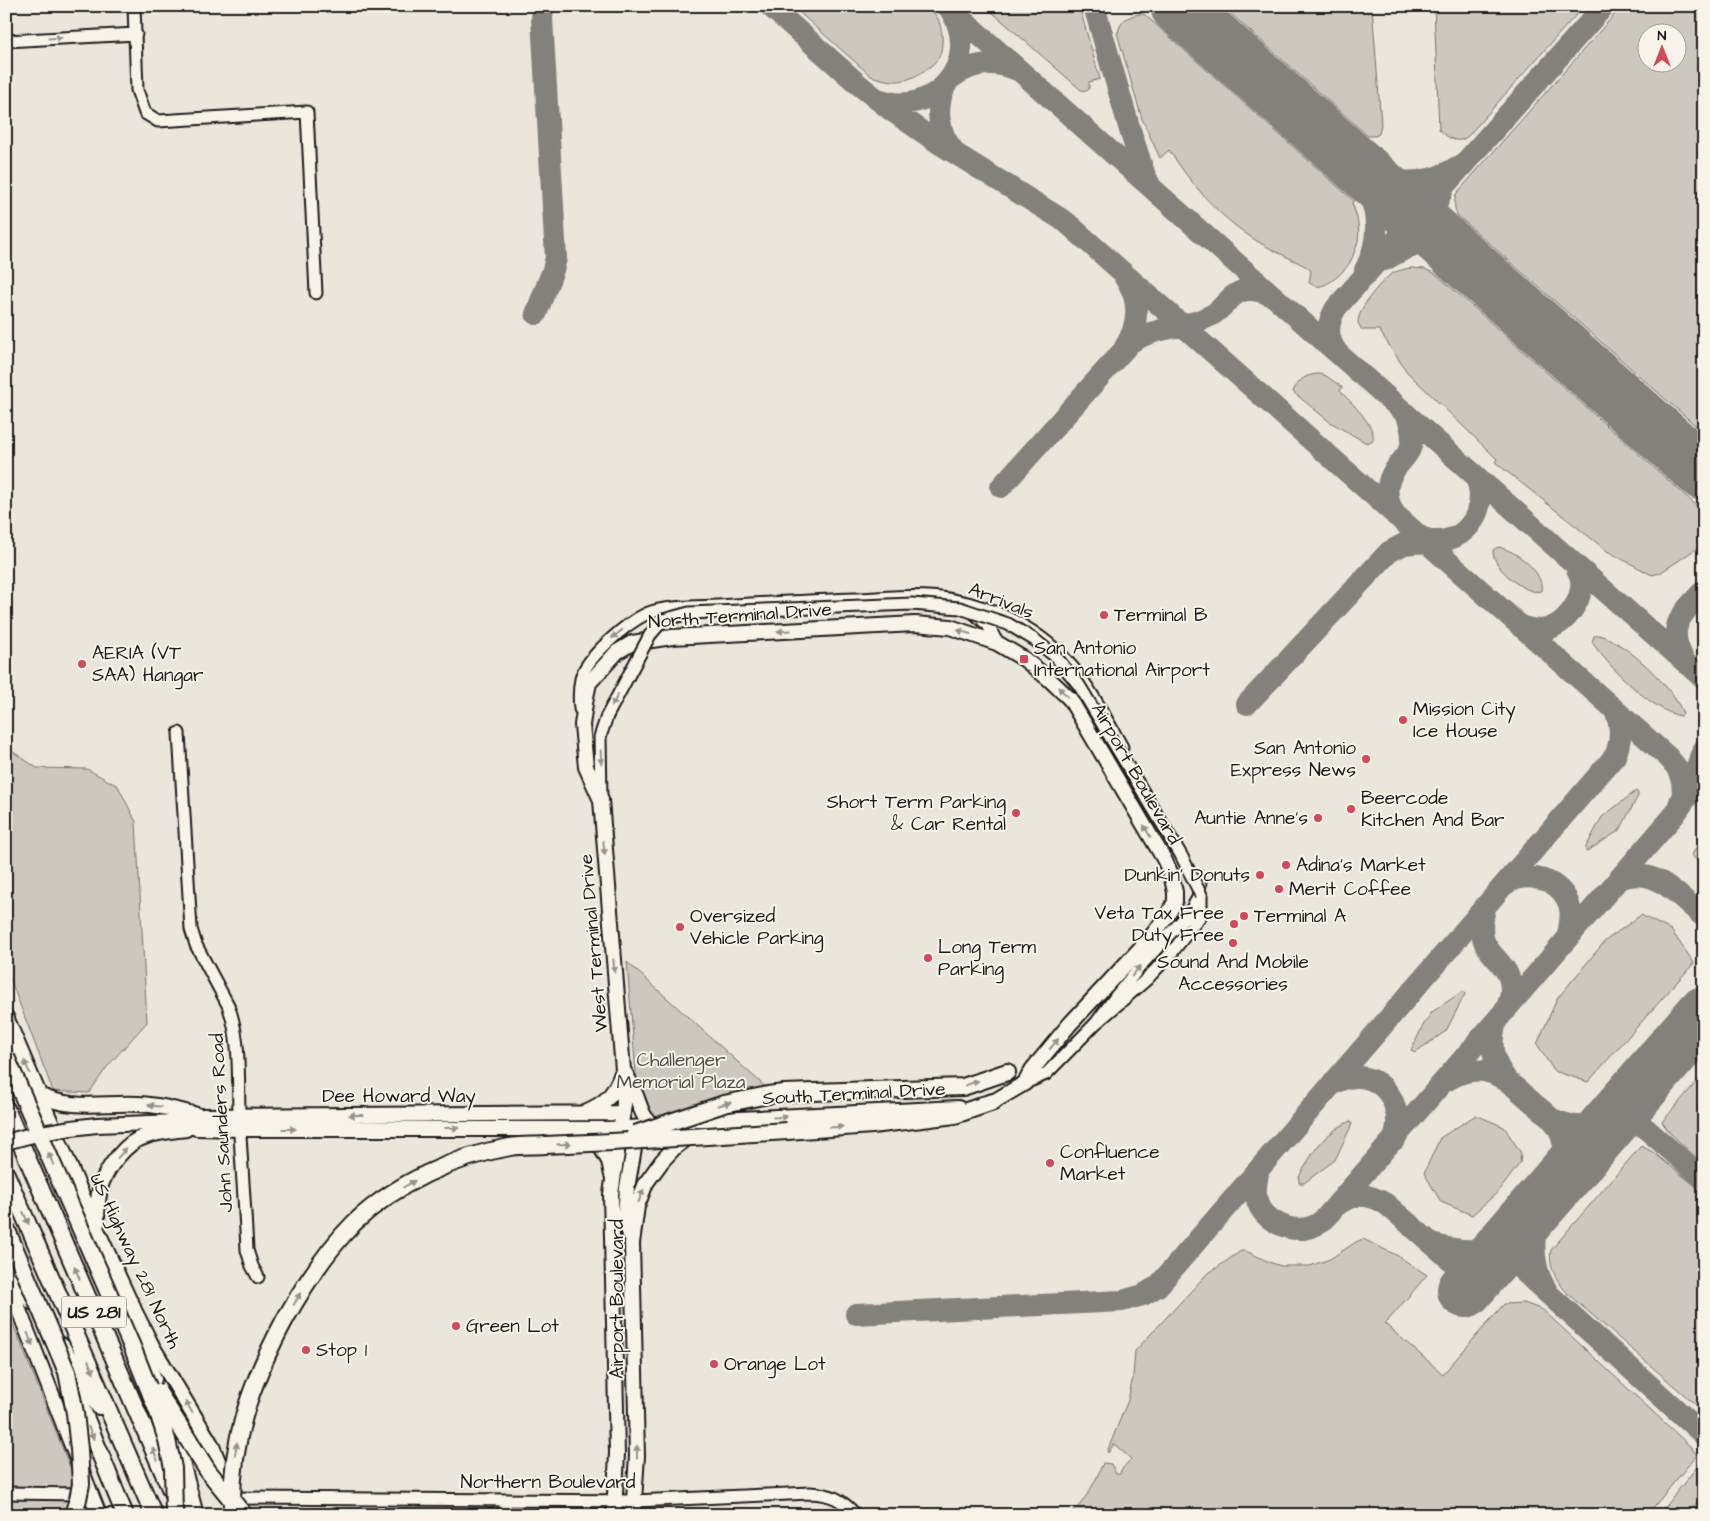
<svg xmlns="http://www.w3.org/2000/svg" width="1710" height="1521" viewBox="0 0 1710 1521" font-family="'Architects Daughter',sans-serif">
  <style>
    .green { fill: #ccc8c0; stroke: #74726e; fill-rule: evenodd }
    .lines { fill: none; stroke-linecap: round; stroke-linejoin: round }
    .taxiway { stroke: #83817c; stroke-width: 22 }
    .runway { stroke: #83817c; stroke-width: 56 }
    .minor-casing { stroke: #1c1c1c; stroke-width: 15 }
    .major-casing { stroke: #1c1c1c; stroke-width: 18 }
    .highway-casing { stroke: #1c1c1c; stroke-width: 20 }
    .minor { stroke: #f7f3e8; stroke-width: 11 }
    .major { stroke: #f7f3e8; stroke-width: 14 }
    .highway { stroke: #f7f3e8; stroke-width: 16 }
    .minor-bridge-casing { stroke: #1c1c1c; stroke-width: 15; stroke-linecap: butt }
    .major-bridge-casing { stroke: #1c1c1c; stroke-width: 18; stroke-linecap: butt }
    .highway-bridge-casing { stroke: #1c1c1c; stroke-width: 20; stroke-linecap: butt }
    .minor-bridge { stroke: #f7f3e8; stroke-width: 11 }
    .major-bridge { stroke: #f7f3e8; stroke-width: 14 }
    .highway-bridge { stroke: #f7f3e8; stroke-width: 16 }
    .oneway { fill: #94928c }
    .poi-dot { fill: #d1495b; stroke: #f7f3e8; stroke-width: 2 }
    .labels { text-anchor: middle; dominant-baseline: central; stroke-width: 4; stroke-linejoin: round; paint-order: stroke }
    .shield { fill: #f7f3e8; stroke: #5e5c59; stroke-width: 1 }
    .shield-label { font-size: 18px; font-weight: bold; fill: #1c1c1c }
    .street-label { font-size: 19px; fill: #1c1c1c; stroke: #f7f3e8 }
    .poi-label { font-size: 19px; fill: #1c1c1c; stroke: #f7f3e8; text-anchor: start }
    .park-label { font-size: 19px; fill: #51504d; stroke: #f7f3e8 }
  </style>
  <rect width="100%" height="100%" fill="#eae6dc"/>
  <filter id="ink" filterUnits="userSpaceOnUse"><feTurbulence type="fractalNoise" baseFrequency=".02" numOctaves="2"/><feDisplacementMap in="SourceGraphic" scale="10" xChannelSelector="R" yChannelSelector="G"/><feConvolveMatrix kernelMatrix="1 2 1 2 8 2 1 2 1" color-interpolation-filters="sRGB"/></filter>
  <g filter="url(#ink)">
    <path class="green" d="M792 6H925C929 9 935 13 937 17 943 28 944 46 939 57 934 66 915 78 905 80 893 83 881 79 871 76Z
      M985 6H1079L1100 79 1089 82V89L1087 91 1081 90Z
      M1222 6H1372L1381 124 1379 134 1375 136H1368Z
      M1434 6H1584L1468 136C1458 145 1447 138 1439 129Z
      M1622 6H1704V433L1457 215C1454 207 1454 202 1456 194ZM1648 32H1678V62H1648Z
      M1144 14 1354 201 1352 203C1357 215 1360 228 1358 241 1356 248 1353 257 1350 262 1345 271 1326 289 1316 286 1314 286 1312 284 1309 283L1311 271 1307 267C1286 256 1264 247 1245 233 1214 211 1190 182 1169 150L1160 158 1142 119 1117 33H1118C1120 19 1131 14 1144 14Z
      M1412 268 1425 269 1436 274 1704 512V541L1702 545 1660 573 1652 575 1607 551 1495 462 1497 459 1407 372 1379 330H1362L1358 323C1358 308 1379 284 1390 275 1395 271 1404 269 1412 268Z
      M1320 374 1326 376 1342 387 1340 391C1349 400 1377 427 1373 440L1367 443 1363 441 1330 422 1293 392C1298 379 1307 374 1320 374Z
      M1498 547C1515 550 1545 572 1541 591 1525 596 1491 566 1493 550Z
      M1599 635C1626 642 1674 688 1683 714L1681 716C1653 712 1607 665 1592 642L1594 636Z
      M6 747 37 768 87 769 118 786 136 822 147 1022 107 1067 89 1093 53 1091 6 968Z
      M1636 791 1638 793V796L1620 830 1586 852V847L1602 817Z
      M1704 834V870L1692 855Z
      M1641 915 1671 930 1694 963 1588 1082 1554 1071 1537 1044 1557 999 1605 941Z
      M627 962 780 1100 728 1112 658 1120 641 1106 637 1087Z
      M1463 991 1465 994 1446 1031 1414 1053 1411 1050 1424 1024 1432 1012Z
      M1704 1073V1165L1670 1133 1662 1122Z
      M1476 1115 1504 1127 1521 1153 1520 1163 1499 1191 1472 1215 1441 1202 1424 1173 1440 1138Z
      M1350 1121 1352 1124 1335 1160 1304 1183H1299C1298 1176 1302 1171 1306 1165 1317 1144 1328 1132 1350 1121Z
      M1641 1146 1653 1152 1704 1193V1412L1568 1294C1557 1281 1548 1268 1551 1250Z
      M1363 1239 1398 1256 1427 1275 1385 1324 1443 1374 1504 1304 1524 1303 1543 1310 1692 1448V1449L1697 1455 1647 1515H1071C1086 1499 1095 1483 1103 1463L1111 1464 1116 1474H1120L1121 1470 1131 1459 1114 1444 1108 1453 1107 1452 1128 1400 1133 1377 1135 1351 1206 1275 1241 1251H1246L1269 1262 1281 1266H1310L1330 1259 1356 1242Z
      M6 1306 89 1515H6Z
      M1701 1462C1708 1482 1700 1501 1688 1515H1658Z"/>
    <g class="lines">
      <path class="taxiway" d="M770 6 858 84 892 111 940 144 1066 222 1614 709 1669 758 1677 768 1682 780 1683 794 1676 813
        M947 6 1704 679
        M1094 6 1130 130 1145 176 1149 183
        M1178 6 1179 7
        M950 79C970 63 994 60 1017 70
        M948 81C934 103 937 132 954 151
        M878 99C934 120 983 61 951 11
        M1351 160C1375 194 1386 231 1365 270
        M1354 162C1363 167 1372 174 1382 177 1407 186 1435 181 1457 167
        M1442 192C1429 214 1434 226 1448 246
        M1385 260C1406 247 1423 240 1448 246
        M536 314 553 270 556 258 542 19 543 6
        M1125 347C1139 325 1141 299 1125 278
        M1337 352C1326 338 1327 323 1336 308L1604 6
        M1001 487 1130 343C1151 328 1178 329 1201 320 1205 318 1211 316 1215 313 1225 306 1230 295 1242 291 1253 288 1262 291 1272 296
        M1396 516C1386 501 1384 483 1396 468 1400 462 1407 456 1410 449 1414 438 1411 425 1406 414
        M1421 537C1460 554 1494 510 1474 474
        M1521 627C1528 628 1534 630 1541 630 1564 628 1584 601 1581 579 1580 574 1577 569 1575 564
        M1684 660C1665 627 1682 614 1704 590
        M1247 704 1389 552 1404 544 1435 541
        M1619 879C1655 864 1678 896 1704 917
        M1504 885C1527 869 1563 879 1570 908 1572 918 1569 929 1567 939
        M1486 905C1482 919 1479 935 1487 947 1497 962 1512 970 1511 991 1511 997 1508 1004 1506 1010
        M1496 1021C1490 1045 1491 1059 1506 1079
        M1446 1081C1484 1057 1505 1078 1533 1103 1543 1111 1556 1120 1561 1134 1567 1151 1563 1165 1558 1182
        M1644 1083C1637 1097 1628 1106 1637 1121L1704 1179
        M1331 1085C1371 1060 1408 1097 1394 1140
        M1552 1119C1578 1130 1592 1129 1616 1115
        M1259 1169C1257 1178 1254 1190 1257 1200 1263 1221 1291 1234 1311 1227 1318 1225 1322 1221 1327 1216L1676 813 1692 790 1700 757 1704 749
        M1543 1200C1532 1227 1530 1265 1546 1289
        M1337 1205C1355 1193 1368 1193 1386 1204L1474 1280
        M1436 1245C1461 1252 1487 1254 1510 1238
        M1500 1250 1704 1435
        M856 1314 1122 1301 1143 1295 1158 1286 1615 756C1622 740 1622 725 1614 709"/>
      <path class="runway" d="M1178 6 1704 473
        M1465 1290 1704 1014"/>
      <defs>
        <path id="minor" d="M134 6 137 90 145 113 158 121 307 112 316 293
          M6 41 136 34
          M974 613 988 625 997 643
          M580 709C579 700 579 689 581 679 585 658 627 623 646 614 664 606 698 607 718 606 763 603 808 601 854 599 884 598 919 594 948 599 971 603 996 611 1016 622 1073 652 1092 694 1122 747
          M179 733 191 929 196 945 228 1005C241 1040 238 1078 239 1115 241 1160 245 1205 247 1250L252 1266 258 1277
          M601 798 600 737 607 716
          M1096 1023 1116 996 1143 963 1190 912 1198 898 1200 884
          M1025 1083 1046 1074 1096 1023 1147 979 1173 951 1201 915V895
          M6 1493 84 1494
          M232 1498 635 1501 810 1493C832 1494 841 1499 856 1515
          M505 1500V1515"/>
        <path id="major" d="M6 1017 97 1230 131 1304 152 1346 211 1444 232 1495
          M625 1073C628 1079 632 1085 634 1091 642 1108 639 1113 654 1127
          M39 1095C73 1111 104 1102 139 1104 159 1105 178 1110 197 1115
          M585 1112C606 1103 614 1095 622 1073
          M176 1122 197 1128 240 1129H609L647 1127
          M678 1124 718 1120 958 1108
          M97 1125 176 1122 203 1116 623 1113
          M594 1136 609 1161 612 1175
          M97 1224C97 1211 97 1198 101 1185 107 1168 126 1142 144 1137 157 1132 172 1131 186 1129
          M630 1235 625 1218 627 1188 637 1131
          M6 1277 99 1515
          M614 1515 617 1453 611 1194 624 1104 623 1070 601 800 586 767 582 725 586 697 589 683 617 652 632 643 672 637 915 624 950 627 997 643 1024 659 1049 679 1070 699 1164 859 1171 874 1175 892V902L1167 916 1151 937 1069 1025 1032 1070 1025 1083 993 1102 982 1104
          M633 1515 637 1456 632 1243 637 1206 646 1183 662 1161 674 1148 691 1135"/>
        <path id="highway" d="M784 1093 963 1087 1007 1072
          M6 1109 174 1497
          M787 1131 872 1125 955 1115 993 1102
          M6 1174 154 1515
          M6 1260 32 1301
          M131 1304 143 1350 153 1379
          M61 1346 99 1406
          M75 1392 125 1515
          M172 1435 182 1466 195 1515"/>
      </defs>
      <use href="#minor" class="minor-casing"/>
      <use href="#major" class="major-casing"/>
      <use href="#highway" class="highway-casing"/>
      <use href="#minor" class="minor"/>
      <use href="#major" class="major"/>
      <use href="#highway" class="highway"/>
      <defs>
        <path id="minor-bridge" d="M607 716 650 635 663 620 689 613 912 604 960 608 1008 624 1035 640 1056 657 1079 685 1181 855 1201 895"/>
        <path id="major-bridge" d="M6 1142C36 1133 66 1128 97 1125"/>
        <path id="highway-bridge" d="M6 1057 133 1349 158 1412 167 1440 173 1468 174 1515
          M635 1134 724 1104 768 1095 784 1093
          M6 1228 67 1372 75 1413 79 1449 81 1484 78 1499 73 1515
          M158 1392 208 1471 244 1515
          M232 1515C230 1441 250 1385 284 1321 303 1287 326 1251 354 1223 396 1183 454 1157 510 1147 522 1145 534 1146 545 1145 567 1144 590 1143 612 1142 670 1138 729 1135 787 1131"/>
      </defs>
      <use href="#minor-bridge" class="minor-bridge-casing"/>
      <use href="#major-bridge" class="major-bridge-casing"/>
      <use href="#highway-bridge" class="highway-bridge-casing"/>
      <use href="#minor-bridge" class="minor-bridge"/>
      <use href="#major-bridge" class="major-bridge"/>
      <use href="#highway-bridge" class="highway-bridge"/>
    </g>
    <defs><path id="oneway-solid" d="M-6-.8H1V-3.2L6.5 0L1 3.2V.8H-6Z" transform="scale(1.25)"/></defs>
    <g class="oneway">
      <use href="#oneway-solid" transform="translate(55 38) rotate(-3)"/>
      <use href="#oneway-solid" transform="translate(784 631) rotate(177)"/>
      <use href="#oneway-solid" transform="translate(964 632) rotate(-162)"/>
      <use href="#oneway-solid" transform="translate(617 634) rotate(142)"/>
      <use href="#oneway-solid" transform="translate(1063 692) rotate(-136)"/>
      <use href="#oneway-solid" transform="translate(615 700) rotate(117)"/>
      <use href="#oneway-solid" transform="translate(601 757) rotate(87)"/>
      <use href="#oneway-solid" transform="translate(1147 831) rotate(-120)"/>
      <use href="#oneway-solid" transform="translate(604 848) rotate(85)"/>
      <use href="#oneway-solid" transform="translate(614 966) rotate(84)"/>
      <use href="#oneway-solid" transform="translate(1136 971) rotate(-51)"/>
      <use href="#oneway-solid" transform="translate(1054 1044) rotate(-50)"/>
      <use href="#oneway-solid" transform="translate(27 1067) rotate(-114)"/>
      <use href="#oneway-solid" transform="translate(972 1083) rotate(-19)"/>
      <use href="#oneway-solid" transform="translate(724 1104) rotate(-15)"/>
      <use href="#oneway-solid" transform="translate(155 1106) rotate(-172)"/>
      <use href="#oneway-solid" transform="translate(356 1115) rotate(180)"/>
      <use href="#oneway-solid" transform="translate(780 1117) rotate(-3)"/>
      <use href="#oneway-solid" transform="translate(836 1127) rotate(-4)"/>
      <use href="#oneway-solid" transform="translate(452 1128)"/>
      <use href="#oneway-solid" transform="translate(289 1129)"/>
      <use href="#oneway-solid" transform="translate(564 1144) rotate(-3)"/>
      <use href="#oneway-solid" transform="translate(122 1153) rotate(-49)"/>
      <use href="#oneway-solid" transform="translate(51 1159) rotate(-113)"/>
      <use href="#oneway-solid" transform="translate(409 1184) rotate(-30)"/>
      <use href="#oneway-solid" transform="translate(641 1196) rotate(-68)"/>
      <use href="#oneway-solid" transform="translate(26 1218) rotate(66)"/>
      <use href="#oneway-solid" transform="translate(77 1273) rotate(-113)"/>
      <use href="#oneway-solid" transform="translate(297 1299) rotate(-61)"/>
      <use href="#oneway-solid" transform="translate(30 1339) rotate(69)"/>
      <use href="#oneway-solid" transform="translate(91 1367) rotate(66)"/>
      <use href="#oneway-solid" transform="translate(189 1407) rotate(-121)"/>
      <use href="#oneway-solid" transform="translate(91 1433) rotate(68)"/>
      <use href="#oneway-solid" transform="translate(236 1449) rotate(-80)"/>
      <use href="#oneway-solid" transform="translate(637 1452) rotate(-90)"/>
      <use href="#oneway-solid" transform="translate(155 1454) rotate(-113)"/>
    </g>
  </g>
  <g class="poi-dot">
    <circle cx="1104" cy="615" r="5"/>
    <rect x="1019" y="654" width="10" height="10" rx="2.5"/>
    <circle cx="82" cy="664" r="5"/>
    <circle cx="1403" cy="720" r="5"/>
    <circle cx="1366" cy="759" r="5"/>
    <circle cx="1351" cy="809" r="5"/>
    <circle cx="1016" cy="813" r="5"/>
    <circle cx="1318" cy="818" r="5"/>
    <circle cx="1286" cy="865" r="5"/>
    <circle cx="1260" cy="875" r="5"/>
    <circle cx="1279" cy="889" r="5"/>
    <circle cx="1244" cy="916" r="5"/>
    <circle cx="1234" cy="924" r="5"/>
    <circle cx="680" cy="927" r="5"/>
    <circle cx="1233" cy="943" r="5"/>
    <circle cx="928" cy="958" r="5"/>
    <circle cx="1050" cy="1163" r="5"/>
    <circle cx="456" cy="1326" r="5"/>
    <circle cx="306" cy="1350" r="5"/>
    <circle cx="714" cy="1364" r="5"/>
  </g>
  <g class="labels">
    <rect class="shield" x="61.5" y="1296.5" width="65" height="31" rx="4"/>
    <g class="shield-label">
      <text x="94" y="1312">US 281</text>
    </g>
    <g class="street-label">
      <text transform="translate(1001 601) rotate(22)">Arrivals</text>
      <text transform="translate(740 616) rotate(-4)">North Terminal Drive</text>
      <text transform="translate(1136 774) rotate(60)">Airport Boulevard</text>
      <text transform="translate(594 943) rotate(-95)">West Terminal Drive</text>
      <text transform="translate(854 1094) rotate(-3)">South Terminal Drive</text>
      <text x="399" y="1096">Dee Howard Way</text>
      <text transform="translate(222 1123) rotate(-93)">John Saunders Road</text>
      <text transform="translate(135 1261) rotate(65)">US Highway 281 North</text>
      <text transform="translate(617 1299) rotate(-90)">Airport Boulevard</text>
      <text x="548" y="1482">Northern Boulevard</text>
    </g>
    <g class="poi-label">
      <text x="1114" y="615">Terminal B</text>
      <text x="1034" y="648">San Antonio<tspan x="1034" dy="22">International Airport</tspan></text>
      <text x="92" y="653">AERIA (VT<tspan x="92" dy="22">SAA) Hangar</tspan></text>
      <text x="1413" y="709">Mission City<tspan x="1413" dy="22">Ice House</tspan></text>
      <text x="1356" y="748" text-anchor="end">San Antonio<tspan x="1356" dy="22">Express News</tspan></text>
      <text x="1361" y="798">Beercode<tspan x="1361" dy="22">Kitchen And Bar</tspan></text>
      <text x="1006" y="802" text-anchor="end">Short Term Parking<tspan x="1006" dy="22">&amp; Car Rental</tspan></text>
      <text x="1308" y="818" text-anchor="end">Auntie Anne’s</text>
      <text x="1296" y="865">Adina’s Market</text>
      <text x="1250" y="875" text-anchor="end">Dunkin' Donuts</text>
      <text x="1289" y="889">Merit Coffee</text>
      <text x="1224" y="913" text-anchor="end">Veta Tax Free<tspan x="1224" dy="22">Duty Free</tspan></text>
      <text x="690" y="916">Oversized<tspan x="690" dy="22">Vehicle Parking</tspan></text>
      <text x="1254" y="916">Terminal A</text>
      <text x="938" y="947">Long Term<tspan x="938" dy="22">Parking</tspan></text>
      <text x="1233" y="962" text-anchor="middle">Sound And Mobile<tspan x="1233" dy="22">Accessories</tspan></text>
      <text x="1060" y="1152">Confluence<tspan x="1060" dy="22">Market</tspan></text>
      <text x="466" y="1326">Green Lot</text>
      <text x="316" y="1350">Stop 1</text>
      <text x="724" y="1364">Orange Lot</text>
    </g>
    <g class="park-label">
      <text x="681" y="1060">Challenger<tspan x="681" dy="22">Memorial Plaza</tspan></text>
    </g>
  </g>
  <rect width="1710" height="1521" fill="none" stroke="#f7f3e8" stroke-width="25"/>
  <rect x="12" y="12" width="1685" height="1496" fill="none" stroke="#1c1c1c" stroke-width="2" filter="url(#ink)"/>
  <g transform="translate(1662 48)"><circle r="24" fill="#f7f3e8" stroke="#9f9d96"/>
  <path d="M0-4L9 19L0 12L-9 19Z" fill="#d1495b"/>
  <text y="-8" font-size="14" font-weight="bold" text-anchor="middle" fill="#1c1c1c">N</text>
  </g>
</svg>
